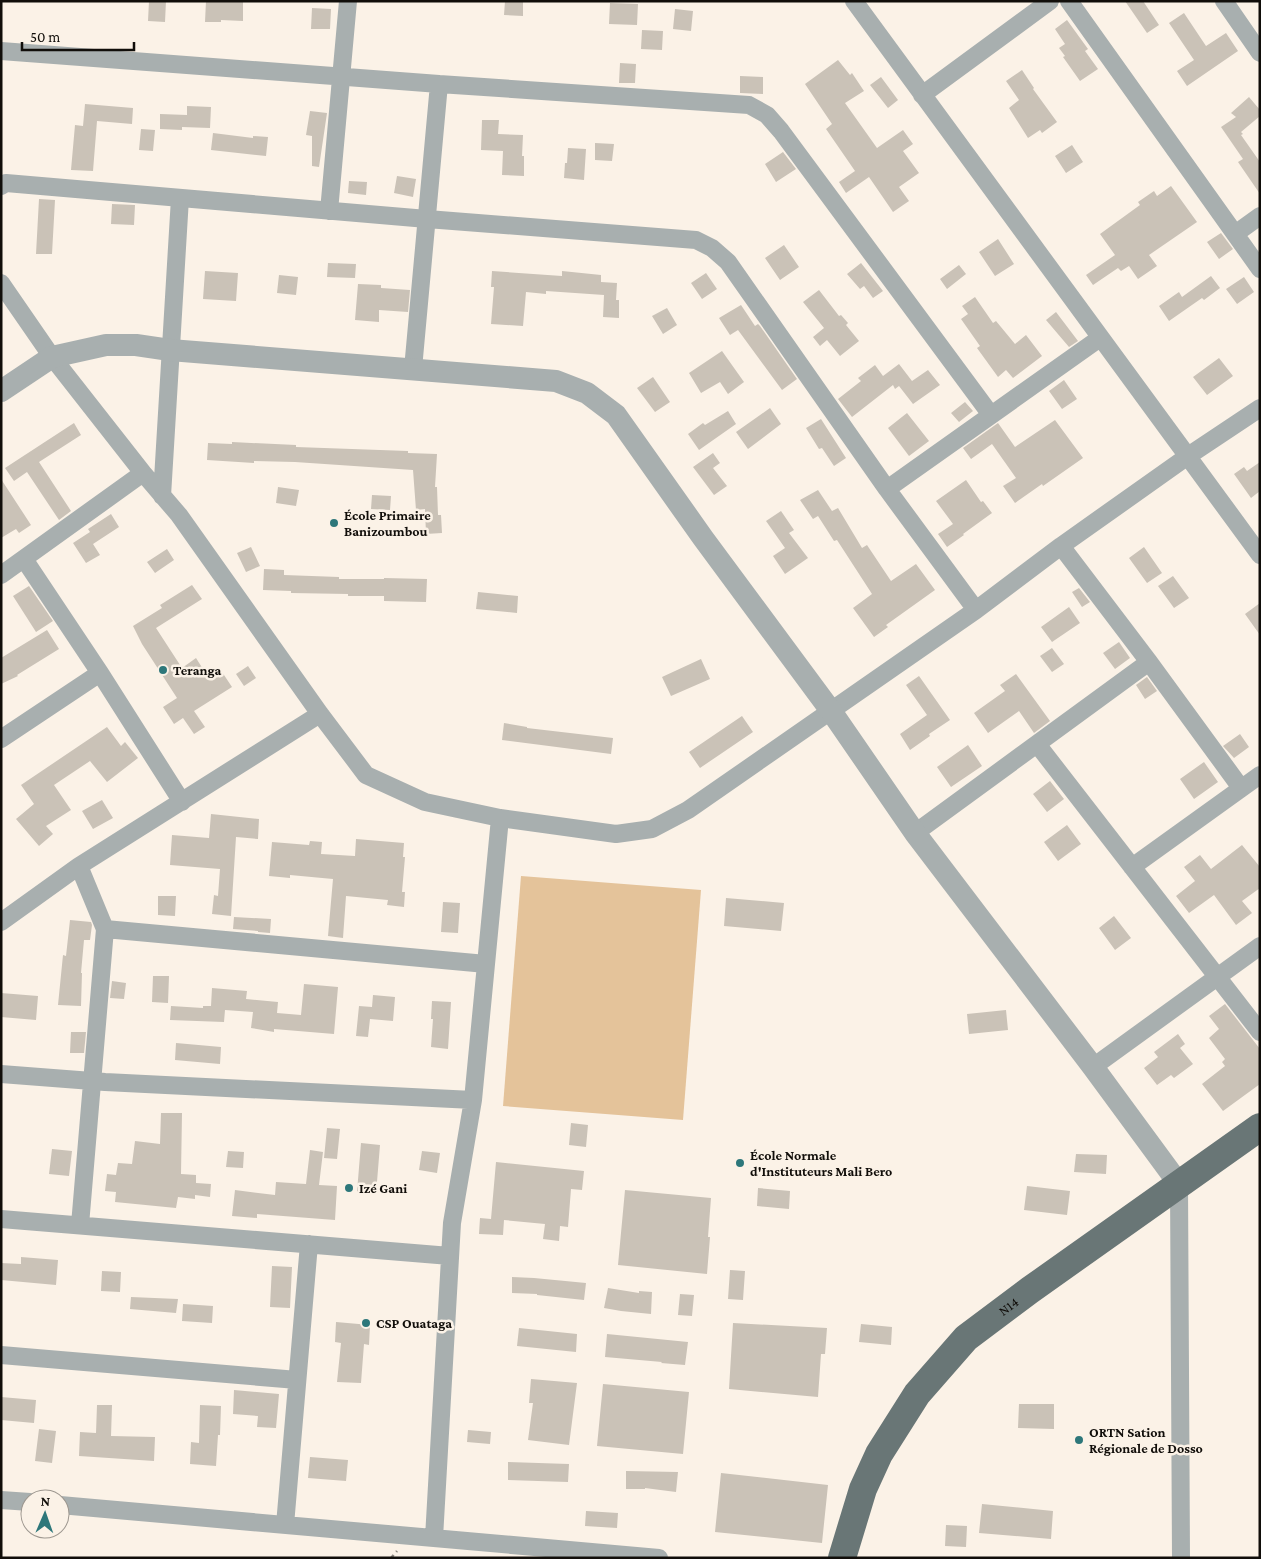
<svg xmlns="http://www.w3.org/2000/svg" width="1261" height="1559" viewBox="0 0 1261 1559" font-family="'Crimson Pro',serif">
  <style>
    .green { fill: #e4c39a }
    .building { fill: #cac2b7 }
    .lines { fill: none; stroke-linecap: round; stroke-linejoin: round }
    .path { stroke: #89837c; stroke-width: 2.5; stroke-dasharray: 4 4; stroke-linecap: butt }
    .minor { stroke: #a8afaf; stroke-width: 18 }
    .tertiary { stroke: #a8afaf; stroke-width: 22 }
    .primary { stroke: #697676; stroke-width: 28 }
    .poi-dot { fill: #2d777a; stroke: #fbf2e7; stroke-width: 2 }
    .labels { text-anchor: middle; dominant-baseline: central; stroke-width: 5; stroke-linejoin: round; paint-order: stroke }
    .poi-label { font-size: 14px; font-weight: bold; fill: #110e0a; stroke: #fbf2e7; text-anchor: start }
    .street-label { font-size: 14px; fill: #110e0a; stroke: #fbf2e7 }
  </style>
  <rect width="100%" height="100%" fill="#fbf2e7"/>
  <path class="green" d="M521 876 701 890 683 1120 503 1106Z"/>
  <path class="building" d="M149 1H166L165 22 148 21Z
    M206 1 243 2V21L221 20V22H205Z
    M505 1H523V16L504 15Z
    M1125 1H1143L1159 25 1147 33Z
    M610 3 638 4 637 25 609 24Z
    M312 8 331 9 330 29H311Z
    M675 9 693 11 691 31 673 29Z
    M1184 13 1206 46 1226 33 1238 51 1187 86 1177 71 1194 60 1169 23Z
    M1067 20 1088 49 1085 51 1098 69 1080 81 1063 57 1065 56 1059 48 1065 44 1055 29Z
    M642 30 663 31 662 50 641 49Z
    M838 60 850 75 852 73 864 91 845 103 877 148 903 130 913 144 903 151 919 173 899 187 909 201 893 212 869 177 846 193 839 182 855 171 826 129 832 124 805 84Z
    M620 63 636 64 635 83H619Z
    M1022 70 1034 88 1033 89 1057 122 1042 133 1040 130 1028 138 1009 108 1019 100 1006 81Z
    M740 76 763 77V94L740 93Z
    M881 77 898 100 888 108 870 85Z
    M1249 97 1260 110V116L1241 132 1243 134 1241 135 1260 162V194L1238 162 1243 159 1221 127 1236 117 1231 113Z
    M85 104 133 108 132 124 97 121 93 171 71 170 75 125 83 126Z
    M187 106 211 107 210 128 182 127V130L160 129V114L187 115Z
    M310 111 327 113 319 167 312 166V136L306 135Z
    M482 120H499L498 134 523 135 522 156H524V176L502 175 503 151 481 150Z
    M141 129 155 130 153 151 139 150Z
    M213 133 253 138V136L268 137 266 156 211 150Z
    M595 143 614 144 612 161 595 160Z
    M1072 145 1083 162 1066 173 1055 156Z
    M568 148 586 149 584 180 564 178 565 163H567Z
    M783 152 796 169 776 182 765 164Z
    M397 176 416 179 413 197 394 193Z
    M349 181 367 182 366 195 348 193Z
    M1171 186 1197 222 1149 255 1157 266 1138 279 1129 266 1121 271 1118 268 1093 285 1086 275 1115 255 1100 234 1140 205 1138 202 1154 191 1157 196Z
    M39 199 55 200 52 254H36Z
    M112 204 135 205 134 225 111 224Z
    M1221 233 1233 249 1219 259 1207 242Z
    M998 239 1014 264 995 276 979 252Z
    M784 245 799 267 780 280 765 258Z
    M328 263 356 264 355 278 327 277Z
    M861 263 883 291 873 298 864 286 860 289 847 274Z
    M959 265 966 274 947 289 940 279Z
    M205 271 238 273 236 301 203 299Z
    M492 271 562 276V271L601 275V282L617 283 616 300H619V318L603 317 604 295 546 291V294L526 292 523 326 491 324 494 287H491Z
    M706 273 717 289 702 299 691 283Z
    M279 275 298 277 296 295 277 293Z
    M1211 276 1220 288 1204 300 1202 298 1169 321 1159 306 1179 292 1182 297Z
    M1244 277 1254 292 1237 304 1226 289Z
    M358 284 381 285V288L410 290 408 312 379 310V322L355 320Z
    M819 290 839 316 841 315 848 323 846 325 859 341 840 356 827 340 820 346 813 337 824 328 803 302Z
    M975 297 993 323 996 321 1015 344 1026 335 1042 356 1013 378 1006 370 998 377 977 348 980 346 961 319 968 314 962 306Z
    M741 305 755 326 758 324 760 326 797 379 782 390 738 330 730 335 719 318Z
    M667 308 677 325 663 334 652 316Z
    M1056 312 1078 341 1069 347 1046 320Z
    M722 351 744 382 728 394 720 382 701 393 689 373Z
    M1219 358 1233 376 1207 395 1193 377Z
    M899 364 912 381 928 370 940 385 913 404 899 386 895 389 893 385 852 417 838 399 861 381 858 378 875 365 883 376Z
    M653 377 670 402 655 412 637 388Z
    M1064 380 1077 399 1062 409 1049 391Z
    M965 402 973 411 959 422 951 413Z
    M770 408 781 424 748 449 736 432Z
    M728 411 736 424 699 450 688 434 703 423 705 425Z
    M907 413 929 441 909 456 888 428Z
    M821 419 846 458 834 466 822 448 819 449 806 428Z
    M1055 420 1083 458 1043 486 1042 484 1015 503 1003 486 1016 478 992 444 971 459 963 448 998 423 1015 447Z
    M74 423 81 435 39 462 71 511 59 520 27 472 14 481 5 468Z
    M232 442 296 445V447L408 451V453L437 454 435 487H437L438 515H441L442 533 426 534 425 509 416 510 413 470 295 462 254 461V463L207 460 208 443 232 444Z
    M713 453 720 463 713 468 727 486 714 495 693 467Z
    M1260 462V491L1251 498 1234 474 1244 467 1247 471Z
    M1 479 31 525 19 533 16 529 1 538Z
    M966 480 981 502 983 501 992 513 963 534 964 535 947 547 938 534 953 524 936 501Z
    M278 487 299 490 296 506 276 503Z
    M818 490 832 511 838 508 862 548 867 545 891 581 916 564 935 590 886 625 888 627 874 637 853 608 872 594 837 540 834 541 818 516 813 519 800 500Z
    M372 495 391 496 390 510 371 509Z
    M781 511 794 530 789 533 808 558 785 574 773 556 785 548 766 521Z
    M111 514 119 527 93 544 100 555 86 563 73 543 90 532 88 529Z
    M251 547 260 566 246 572 237 553Z
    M1144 547 1162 573 1147 583 1129 558Z
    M167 549 174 560 155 573 147 562Z
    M264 569 284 570V575L339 577V579H384V578L427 579 426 602 384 601V596H348V594L291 593V591L263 590Z
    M1173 576 1189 598 1174 608 1158 586Z
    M192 585 202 599 156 628 182 668 196 658 208 677 220 669 232 687 194 711 205 727 194 734 183 718 174 724 163 707 177 698 142 644 133 626 162 608 160 605Z
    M29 586 53 621 36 632 13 596Z
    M1079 588 1090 602 1082 607 1072 592Z
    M478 592 518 596 517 613 476 609Z
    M1260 603V635L1245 614Z
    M1069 607 1080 623 1052 642 1041 627Z
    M47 630 59 649 17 675 18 676 1 684V658Z
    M1119 642 1130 658 1115 669 1103 653Z
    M1052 648 1064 664 1052 672 1040 656Z
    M701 659 710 679 671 696 662 677Z
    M248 666 256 678 244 686 236 674Z
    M1016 674 1050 721 1034 733 1019 711 988 733 974 713 1005 691 1000 685Z
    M919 676 950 720 929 734 930 736 910 750 900 734 927 715 906 685Z
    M1147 677 1157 691 1145 699 1136 685Z
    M742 716 753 732 700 768 689 752Z
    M504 723 527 727V728L613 738 611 754 502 740Z
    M107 727 121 746 125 742 138 758 107 782 90 761 54 785 71 810 46 826 53 834 39 846 16 819 34 804 21 785Z
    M1240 734 1249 747 1234 758 1223 746Z
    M968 745 982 766 951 787 937 767Z
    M1204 762 1218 782 1194 799 1180 779Z
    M1050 781 1064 799 1047 812 1033 794Z
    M102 800 113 818 93 829 82 811Z
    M211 814 259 819 258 839 236 837 231 916 212 914 214 895 218 896 220 869 170 865 172 835 209 838Z
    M1067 825 1081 844 1058 861 1044 842Z
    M356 839 404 843 403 857H405L402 892H405L404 907 387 905 388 900 346 896 343 938 328 936 333 879 290 875V878L269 876 272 842 309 845 310 841 322 842 321 854 355 856Z
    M1242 845 1260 867V888L1242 901 1252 913 1236 925 1214 895 1189 913 1176 896 1195 881 1184 867 1200 855 1211 869Z
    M158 896H176L175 916 158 915Z
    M726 898 784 903 781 931 724 926Z
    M443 902 460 903 458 933 441 932Z
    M1114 916 1131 938 1115 950 1099 928Z
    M234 917 271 919 270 933 258 932V931L233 929Z
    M70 920 91 922 92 925 90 940H84L81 973H82L81 1006 58 1005 63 955 66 956Z
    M153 976H169L168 1003 152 1002Z
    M112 981 126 983 124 999 110 998Z
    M304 984 338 987 334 1034 274 1029V1032L251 1028 253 1012 225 1010 224 1022 170 1020 171 1006 203 1008V1006H211L212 988 247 991 246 999 278 1002 277 1013 301 1015Z
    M1 993 38 996 36 1020 1 1017Z
    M373 995 395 997 393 1021 370 1019 368 1037 356 1036 359 1006 372 1007Z
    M432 1001 451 1002 448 1049 431 1047 433 1019H431Z
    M1225 1004 1260 1049V1084L1223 1111 1202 1084 1225 1066 1222 1062 1225 1059 1209 1038 1219 1029 1209 1016Z
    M1006 1010 1008 1030 969 1034 967 1014Z
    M71 1032H86L84 1053H70Z
    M1178 1034 1185 1044 1180 1048 1193 1064 1174 1078 1171 1075 1157 1085 1144 1068 1158 1057 1154 1052Z
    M176 1043 221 1047 220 1064 175 1060Z
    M161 1113H182L181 1174 196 1175V1183L211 1184 210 1197 195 1195V1199L178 1197 176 1208 115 1202 116 1192 105 1191 107 1174 116 1175 118 1163 132 1164 135 1141 160 1144Z
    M571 1123 588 1125 586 1147 569 1145Z
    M327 1128 340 1129 337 1159 324 1158Z
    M361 1143 380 1145 376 1194 357 1192Z
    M52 1149 72 1151 69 1176 49 1174Z
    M310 1150 323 1152 319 1185 337 1186 335 1220 257 1214V1218L232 1216 235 1190 275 1195 276 1182 306 1184Z
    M228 1151 244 1152 243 1168 226 1167Z
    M422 1151 440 1153 437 1173 419 1170Z
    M1076 1154 1107 1155 1106 1174 1074 1172Z
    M496 1162 584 1171 582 1190 571 1189 568 1227 560 1226 559 1241 543 1239 545 1224 504 1220 503 1235 479 1234 480 1218 491 1219Z
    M1027 1186 1070 1191 1067 1215 1024 1210Z
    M758 1188 790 1191 789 1209 757 1206Z
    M625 1190 711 1198 708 1237H710L707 1274 618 1265Z
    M21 1257 58 1260 56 1285 1 1280V1263L21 1264Z
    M272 1266 292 1267 290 1308 270 1307Z
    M730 1270 745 1271 743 1300 728 1299Z
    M102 1271 121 1272 120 1292 101 1291Z
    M512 1277 534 1278 586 1283 584 1300 537 1295V1294L512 1293Z
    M608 1288 639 1293V1291L652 1292 651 1314 621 1311 604 1308Z
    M680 1294 694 1295 692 1316 678 1315Z
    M131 1297 178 1299 176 1313 130 1309Z
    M183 1304 213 1306 212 1323 182 1321Z
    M336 1322 370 1325 369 1345 364 1344 361 1383 337 1382 341 1343 335 1342Z
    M733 1323 827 1328 825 1354H821L818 1397 729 1389Z
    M861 1324 892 1327 891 1345 859 1342Z
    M519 1328 577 1334 576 1352 517 1346Z
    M607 1334 688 1342 685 1365 661 1363 662 1362 605 1357Z
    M531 1379 577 1383 569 1445 528 1440 533 1403H529Z
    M603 1384 689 1392 683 1454 597 1446Z
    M234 1390 279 1394 276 1428 257 1427 258 1416 233 1414Z
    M1 1397 36 1400 34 1423 1 1420Z
    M1019 1404H1054V1429L1018 1428Z
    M97 1405H112L111 1436 155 1437 154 1461 79 1456 80 1432 96 1433Z
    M200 1405 221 1406 220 1435H218L216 1466 190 1464 191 1442 199 1443Z
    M39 1429 56 1431 52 1463 35 1461Z
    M468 1430 491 1432 490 1444 467 1442Z
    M310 1457 348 1460 346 1481 308 1478Z
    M508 1462 569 1464 568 1482 508 1480Z
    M626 1471 678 1472 676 1492 645 1488V1489H626Z
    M721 1473 828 1485 822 1543 715 1532Z
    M982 1504 1053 1511 1051 1539 979 1533Z
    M586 1511 618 1513 617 1528 585 1526Z
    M946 1525 967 1526 966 1547 945 1546Z"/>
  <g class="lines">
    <path class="path" d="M391 1558 397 1551"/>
    <path class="minor" d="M854 1 1260 555
      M1069 1 1260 269
      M1224 1 1260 53
      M1 51 439 84 749 105 767 115 781 131 991 415
      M922 95 1050 1
      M1 186 6 183 427 219 696 240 712 248 728 262 887 489 976 610
      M329 211 348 1
      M1235 234 1260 216
      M1 283 52 357 143 473 179 515 320 714 366 775 425 802 500 818 616 834 652 829 688 810 976 610 1061 546 1188 456 1260 408
      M413 369 439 84
      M887 489 1100 338
      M162 496 180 198
      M1061 546 1149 662 1241 788
      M24 559 100 673 182 802
      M1 575 143 473
      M1 739 100 673
      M1037 744 1260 1032
      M915 833 1149 662
      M79 866 105 929 486 964
      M1132 867 1260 775
      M1 922 79 866 320 714
      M1093 1067 1260 946
      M1 1074 105 1082 473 1100
      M1179 1184 1181 1558
      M1 1219 450 1256
      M80 1225 105 929
      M1 1355 297 1380
      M1 1500 30 1502
      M60 1505 659 1558
      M285 1525 309 1244
      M434 1538 452 1223 473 1100 500 818"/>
    <path class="tertiary" d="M1 391 52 357 106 345H136L170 350 556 381 587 393 616 415 703 538 831 711 915 833 1093 1067 1179 1184"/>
    <path class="primary" id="s1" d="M842 1558 863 1489 879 1454 917 1394 966 1338 1030 1290 1260 1127"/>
  </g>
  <g class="poi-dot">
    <circle cx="334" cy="523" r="5"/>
    <circle cx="163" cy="670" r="5"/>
    <circle cx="740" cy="1163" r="5"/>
    <circle cx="349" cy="1188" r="5"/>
    <circle cx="366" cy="1323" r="5"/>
    <circle cx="1079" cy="1440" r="5"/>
  </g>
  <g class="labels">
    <g class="poi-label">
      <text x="344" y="515">École Primaire<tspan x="344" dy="16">Banizoumbou</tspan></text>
      <text x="173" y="670">Teranga</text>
      <text x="750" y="1155">École Normale<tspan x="750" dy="16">d'Instituteurs Mali Bero</tspan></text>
      <text x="359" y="1188">Izé Gani</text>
      <text x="376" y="1323">CSP Ouataga</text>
      <text x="1089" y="1432">ORTN Sation<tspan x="1089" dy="16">Régionale de Dosso</tspan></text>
    </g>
    <g class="street-label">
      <text stroke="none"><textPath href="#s1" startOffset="309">N14</textPath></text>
    </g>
  </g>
  <rect width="1261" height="1559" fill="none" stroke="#110e0a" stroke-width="5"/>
  <g transform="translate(45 1514) rotate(2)"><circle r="24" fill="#fbf2e7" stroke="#9d978f"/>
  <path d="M0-4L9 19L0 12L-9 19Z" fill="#2d777a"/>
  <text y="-8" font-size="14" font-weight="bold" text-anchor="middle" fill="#110e0a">N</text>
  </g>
  <path d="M22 42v8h112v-8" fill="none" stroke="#110e0a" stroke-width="2.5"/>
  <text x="30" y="42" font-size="15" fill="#110e0a" stroke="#fbf2e7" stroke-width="4" paint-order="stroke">50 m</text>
</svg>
